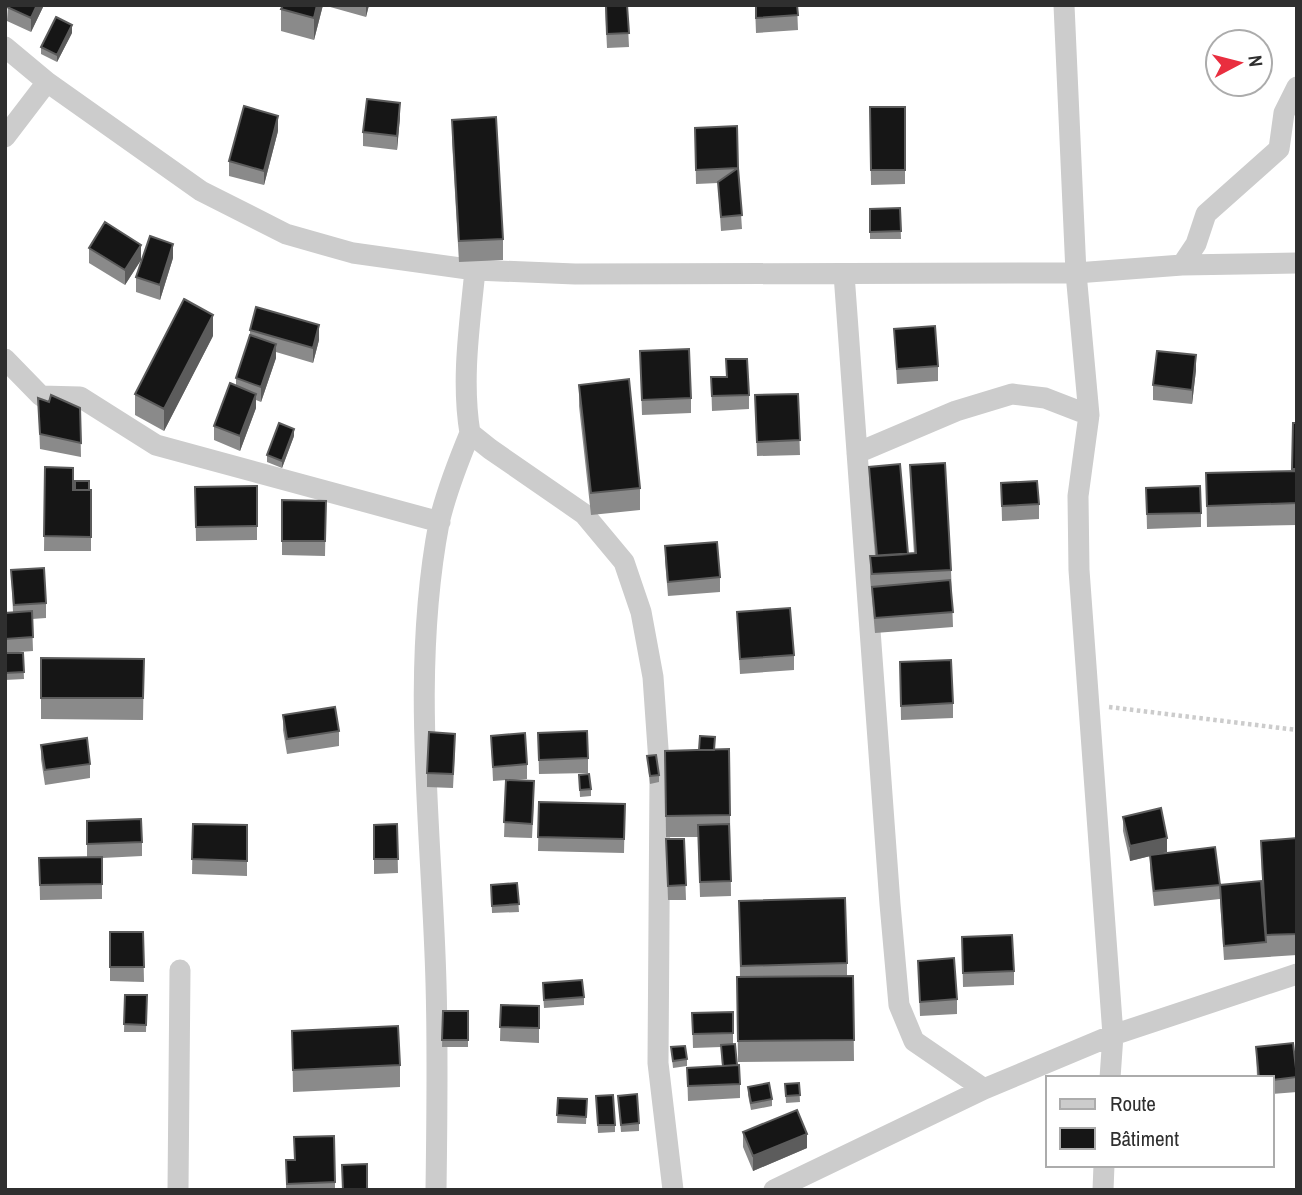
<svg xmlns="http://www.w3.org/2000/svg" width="1302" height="1195" viewBox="0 0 1302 1195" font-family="'Archivo Narrow',sans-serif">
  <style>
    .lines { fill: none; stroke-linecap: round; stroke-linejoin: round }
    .path { stroke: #ccc; stroke-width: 4.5; stroke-dasharray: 3.5 3.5; stroke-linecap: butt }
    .street { stroke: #ccc; stroke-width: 21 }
    .wall { fill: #8a8a8a }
    .shaded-wall { fill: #5c5c5c }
    .building { fill: #161616; stroke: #5c5c5c; stroke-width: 2 }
  </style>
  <rect width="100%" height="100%" fill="#fff"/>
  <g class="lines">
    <path class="path" d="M1109 707 1297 730"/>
    <path class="street" d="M1064 5 1076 273 1089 415 1078 496 1079 570 1113 1035 1110 1078
      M5 47 47 82 201 191 286 234 353 253 475 270 575 274 1076 273 1182 265 1297 263
      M5 137 47 82
      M1182 265 1196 244 1206 214 1279 149 1284 113 1297 87
      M475 270C470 323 461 379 470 433L490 449 584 514 624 562 641 612 653 677 660 777 658 1063 673 1190
      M844 274 890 904 899 1005 914 1041 984 1089
      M5 359 41 396 80 397 156 445 440 522
      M857 453 956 411 1012 394 1045 398 1089 415
      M178 1190 180 970
      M436 1190C437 1121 438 1052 436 983 432 831 410 675 439 523 446 492 458 462 470 433
      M774 1190 984 1089 1113 1035 1297 974
      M1103 1190 1104 1165"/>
  </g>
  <path class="wall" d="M8 5H44L31 32 7 21Z
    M283 5H323L314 40 281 31V9Z
    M323 5H369L366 17Z
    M605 5H627L629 47 607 48Z
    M755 5H797L798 30 756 33Z
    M72 33 57 62 41 54V47Z
    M870 107H905V184L871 185Z
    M400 117 397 150 363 146V132Z
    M452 120 503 239V260L459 262 452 141Z
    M695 128 738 168 742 229 721 231 718 183 696 184Z
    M278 131 264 185 229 176V161Z
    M900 208 901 239H870V209Z
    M89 248 141 260 125 285 89 263Z
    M173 258 160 300 136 292V277Z
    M894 329 938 366V381L897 384Z
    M250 330 319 340 313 363 276 352V358L261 402 256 400V408L240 451 214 440V426L236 386V378L250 337Z
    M213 336 164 431 135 415V394Z
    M640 351 691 398V413L642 415Z
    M726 359 749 395V409L712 411 711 377H726Z
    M1196 370 1192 404 1153 400V385Z
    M579 385 640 488V510L591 515 579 406Z
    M798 394 800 455 757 456 755 395Z
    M38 398 49 402 80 408 81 457 40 449Z
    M1293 423H1297V525L1207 527 1206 473 1292 471Z
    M294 436 282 468 267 462V455Z
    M910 465 951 570 953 627 875 633 870 577V556H875L869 481V467L908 554H914L910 487Z
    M45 467 73 490H91V551H44Z
    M1001 483 1039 504V519L1002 521Z
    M257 486V540L196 541 195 487Z
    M1146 488 1201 513V527L1147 529Z
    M282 500 326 501 325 556 282 555Z
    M665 546 720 577V592L668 596 665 561Z
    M11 570 46 603V618L32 619 33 651 5 653V613L13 612Z
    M737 612 794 655V670L740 674Z
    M5 653H23L24 679 5 680Z
    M41 658 144 659 143 720 41 719Z
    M900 662 953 703V718L901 720Z
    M283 715 339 731V746L287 754 283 730Z
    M538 733 588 758V773L539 774Z
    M491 736 527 764V779L513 780 534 796 532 838 504 837 506 780 493 781Z
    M41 745 90 764V778L45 785 41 759Z
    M455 748 453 788 427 787V773Z
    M715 750 730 815 731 896 700 897 698 837H666L665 751Z
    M647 756 659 775V782L650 784Z
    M579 775 591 789V796L580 797Z
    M539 802 625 804 624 853 538 851Z
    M1123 817 1167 852 1163 853 1220 885V899L1154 906 1150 869V856L1130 861 1123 831Z
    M87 821 142 842V856L102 858V899L40 900 39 858H87Z
    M193 824 247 825V876L192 874Z
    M397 824 398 873 374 874V825Z
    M1297 838V955L1224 960 1220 899V885L1263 913 1261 841Z
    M666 839H684L686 900H668Z
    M517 883 519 912 492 913 491 885Z
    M739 901 847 963V976H853L854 1061 738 1062 737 977H740Z
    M110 932H143L144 982 110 981Z
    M962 937 1014 971V985L963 987Z
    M918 961 957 999V1014L920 1016Z
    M543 991 584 997V1005L544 1008Z
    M125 995H147L146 1032H124Z
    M501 1005 539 1006V1043L500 1041Z
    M443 1011H468V1047H442Z
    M733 1012V1044L740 1084V1098L688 1101 687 1068 722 1066 721 1047 693 1048 692 1013Z
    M292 1031 400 1065V1087L293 1092Z
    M671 1047 687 1059V1066L673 1068Z
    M1256 1047 1297 1077V1092L1272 1094V1078H1257Z
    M799 1083 800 1102 786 1103 785 1084Z
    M748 1087 772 1099V1106L751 1110 748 1095Z
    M596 1096 615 1125V1132L598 1133Z
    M618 1096 639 1123V1131L621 1132Z
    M558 1098 587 1099 586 1124 557 1123Z
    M743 1132 807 1148 753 1171 743 1147Z
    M286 1160 335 1182V1190H286Z"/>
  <path class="shaded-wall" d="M37 5H44L31 32V18Z
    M317 5H323L314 40V18Z
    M366 5H369L366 17Z
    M72 25V33L57 62V55Z
    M400 103V117L397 150V136Z
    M278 116V131L264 185V171Z
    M173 244V258L160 300V285Z
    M141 245V260L125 285V270Z
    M213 315V336L164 431V409Z
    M319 325V340L313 363V348Z
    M276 344V358L261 402V387Z
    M1196 355V370L1192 404V390Z
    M256 394V408L240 451V436Z
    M294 429V436L282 468V461Z
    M1167 838V852L1130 861V846Z
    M807 1134V1148L753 1171V1156Z"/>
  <path class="building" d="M8 5H37L31 18 7 7Z
    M283 5H317L314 18 281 9Z
    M606 5H627L629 33 607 34Z
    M756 5H797L798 15 756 18Z
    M56 17 72 25 57 55 41 47Z
    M367 99 400 103 397 136 363 132Z
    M244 106 278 116 264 171 229 161Z
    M870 107H905V170H871Z
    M496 117 503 239 459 241 452 120Z
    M737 126 738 168 696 170 695 128Z
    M738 168 742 215 721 217 718 182Z
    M900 208 901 231 870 232V209Z
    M105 222 141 245 125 270 89 248Z
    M150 236 173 244 160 285 136 277Z
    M184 299 213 315 164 409 135 394Z
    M256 307 319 325 313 348 250 330Z
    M935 326 938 366 897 369 894 329Z
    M250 335 276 344 261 387 236 378Z
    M689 349 691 398 642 400 640 351Z
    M1157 351 1196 355 1192 390 1153 385Z
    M726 359H747L749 395 712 396 711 377H727Z
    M629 379 640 488 591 493 579 385Z
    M230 383 256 394 240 436 214 426Z
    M798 394 800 440 757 442 755 395Z
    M51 395 80 408 81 443 40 434 38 398 49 402Z
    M279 423 294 429 282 461 267 455Z
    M1293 423H1297V469H1292Z
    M945 463 951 570 872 574 870 556 916 553 910 465Z
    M900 464 908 554 877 556 869 467Z
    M45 467 73 468V490H91V537L44 536Z
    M1297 471V503L1207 506 1206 473Z
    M75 481H89V490H75Z
    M1037 481 1039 504 1002 506 1001 483Z
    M257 486V526L196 527 195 487Z
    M1200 486 1201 513 1147 514 1146 488Z
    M282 500 326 501 325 541H282Z
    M717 542 720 577 668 582 665 546Z
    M44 568 46 603 14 605 11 570Z
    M950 580 953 612 875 618 872 587Z
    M790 608 794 655 740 659 737 612Z
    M32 611 33 637 5 639V613Z
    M5 653H23L24 672 5 673Z
    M41 658 144 659 143 698H41Z
    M951 660 953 703 901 706 900 662Z
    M335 707 339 731 287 739 283 715Z
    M587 731 588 758 539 760 538 733Z
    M429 732 455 734 453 774 427 773Z
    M525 733 527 764 493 767 491 736Z
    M700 736 715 737 714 750H699Z
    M87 738 90 764 45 770 41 745Z
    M729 749 730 815 666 816 665 751Z
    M656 755 659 775 650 776 647 756Z
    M589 774 591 789 580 790 579 775Z
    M506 780 534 781 532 824 504 822Z
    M539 802 625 804 624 839 538 837Z
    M1161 808 1167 838 1130 846 1123 817Z
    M141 819 142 842 87 844V821Z
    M193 824 247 825V861L192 859Z
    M397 824 398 859H374V825Z
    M729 824 731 881 700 882 698 825Z
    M1297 838V934L1266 935 1261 841Z
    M666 839H684L686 885 668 886Z
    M1215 847 1220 885 1154 891 1150 855Z
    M102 857V884L40 885 39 858Z
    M1261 881 1266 942 1224 946 1220 885Z
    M517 883 519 904 492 906 491 885Z
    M845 898 847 963 741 966 739 901Z
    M110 932H143L144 967H110Z
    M1012 935 1014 971 963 973 962 937Z
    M954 958 957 999 920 1002 918 961Z
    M853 976 854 1040 738 1041 737 977Z
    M582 980 584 997 544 1000 543 983Z
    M125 995H147L146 1025 124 1024Z
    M501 1005 539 1006V1028L500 1027Z
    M443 1011H468V1040H442Z
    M733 1012V1033L693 1034 692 1013Z
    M398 1026 400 1065 293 1070 292 1031Z
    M1293 1043 1297 1077 1272 1080V1078H1259L1256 1047Z
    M735 1044 737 1065 723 1066 721 1045Z
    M685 1046 687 1059 673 1061 671 1047Z
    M739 1065 740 1084 688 1086 687 1068Z
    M769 1083 772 1099 751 1103 748 1087Z
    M799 1083 800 1095 786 1096 785 1084Z
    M637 1094 639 1123 621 1125 618 1096Z
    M613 1095 615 1125H598L596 1096Z
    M558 1098 587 1099 586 1117 557 1115Z
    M797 1110 807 1134 753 1156 743 1132Z
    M334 1136 335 1182 287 1184 286 1160H295L294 1137Z
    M367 1164V1190H343L342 1165Z"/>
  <rect width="1302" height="1195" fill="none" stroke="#2f2f2f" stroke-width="14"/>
  <rect x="1046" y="1076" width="228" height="91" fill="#ffffff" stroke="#acacac" stroke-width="2"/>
  <rect x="1060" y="1099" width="35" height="10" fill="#cccccc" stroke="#acacac" stroke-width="2"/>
  <text x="1110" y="1111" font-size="21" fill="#2f2f2f">Route</text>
  <rect x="1060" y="1128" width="35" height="21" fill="#161616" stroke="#acacac" stroke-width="2"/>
  <text x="1110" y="1146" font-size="21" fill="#2f2f2f">Bâtiment</text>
  <g transform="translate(1239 63) rotate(83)"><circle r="33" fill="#ffffff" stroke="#acacac" stroke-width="2"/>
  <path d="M0-5L12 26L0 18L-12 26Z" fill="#e92e3f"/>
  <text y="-10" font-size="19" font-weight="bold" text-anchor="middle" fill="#2f2f2f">N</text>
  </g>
</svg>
